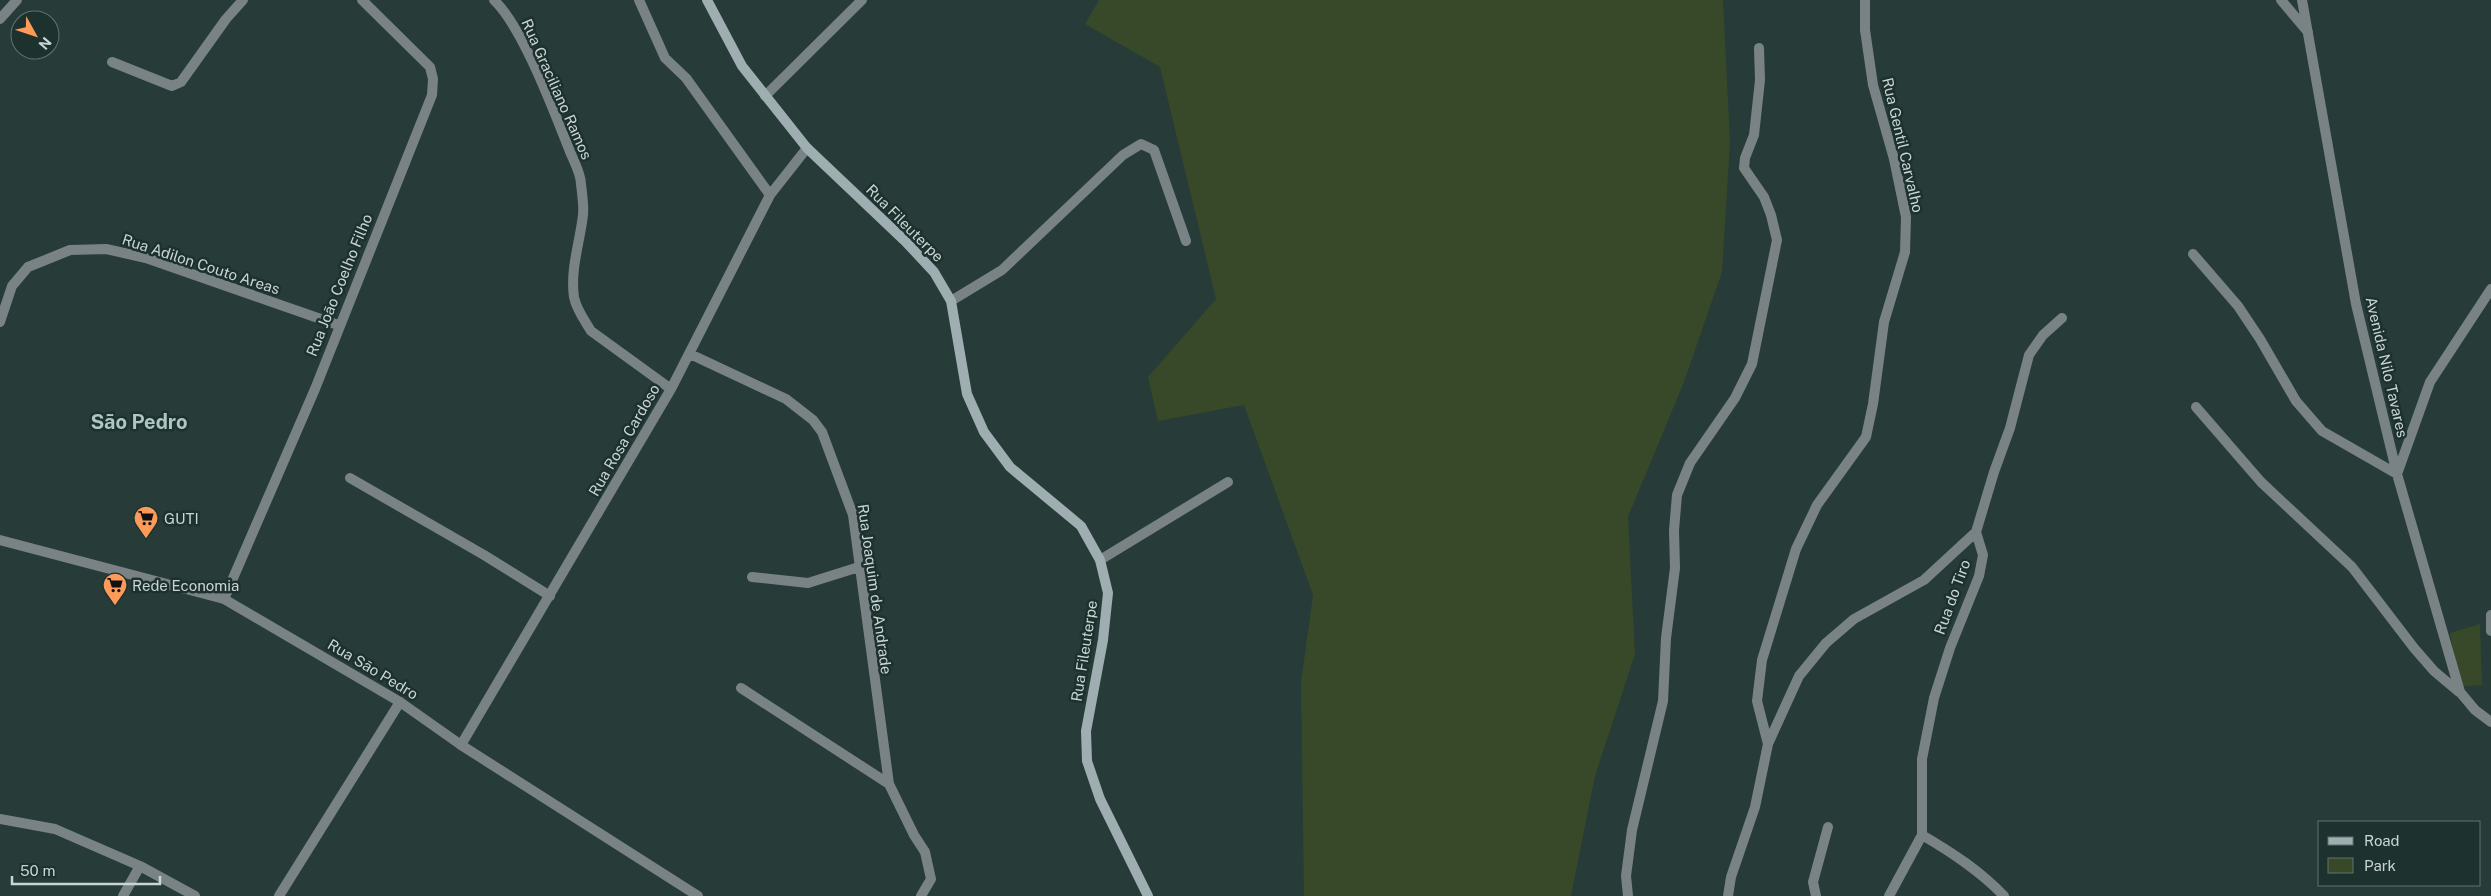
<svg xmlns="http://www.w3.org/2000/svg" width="2491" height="896" viewBox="0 0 2491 896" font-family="'Public Sans',sans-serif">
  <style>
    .green { fill: #374929 }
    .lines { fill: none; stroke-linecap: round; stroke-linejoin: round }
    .service { stroke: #798385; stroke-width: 10 }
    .minor { stroke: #798385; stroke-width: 10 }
    .tertiary { stroke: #798385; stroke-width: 10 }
    .secondary { stroke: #9eaeb1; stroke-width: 10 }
    .labels { text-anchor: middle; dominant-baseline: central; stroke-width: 5; stroke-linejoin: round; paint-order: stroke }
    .street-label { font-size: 15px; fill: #c9d5d3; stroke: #1d312e }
    .poi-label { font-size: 15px; fill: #c9d5d3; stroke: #1d312e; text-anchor: start }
    .district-label { font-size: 20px; font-weight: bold; fill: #afc7c3; stroke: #1d312e }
  </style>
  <rect width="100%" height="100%" fill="#273b38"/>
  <path class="green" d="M1099 0H1723L1730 142 1722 272 1684 382 1628 517 1635 654 1595 776 1571 896H1304L1301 682 1313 595 1244 405 1158 421 1148 377 1216 299 1160 67 1085 24Z
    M2480 624 2482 685 2460 687 2450 633Z"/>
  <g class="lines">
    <path class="service" d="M951 301 1002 270 1123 155 1141 144 1154 150 1186 241
      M350 478 484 555 550 596
      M1100 560 1228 482"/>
    <path class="minor" d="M494 0C523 28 553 109 569 149 573 160 581 173 581 184 582 194 584 205 583 215 580 242 570 269 574 297 576 309 585 321 591 331L671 389
      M639 0 665 58 686 78 770 195
      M2281 0 2308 32
      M2302 0 2356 304 2397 474 2460 692 2475 710 2491 722
      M0 19 17 0
      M112 62 172 86 181 82 226 19 243 0
      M765 96 862 0
      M2193 254 2238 306 2260 339 2296 401 2322 431 2397 474 2430 382 2491 289
      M0 322 12 286 28 267 70 250 106 249 146 258 338 325
      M690 354 786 399 813 420 822 432 853 515 889 784 914 835 925 852 931 879 921 896
      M2196 407 2261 482 2352 567 2414 648 2434 671 2459 692
      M752 577 808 583 859 567
      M224 599 315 389 432 95 433 79 430 67 362 0
      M2491 615V631
      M741 688 889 784
      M1768 744 1757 701 1762 660 1796 549 1817 505 1866 437 1873 404 1884 322 1905 252 1906 217 1894 159 1873 85 1865 30V0
      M461 745 671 389 770 195 807 148
      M0 819 55 829 140 866 195 896
      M1922 835C1953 853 1980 871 2004 896
      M123 896 140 866
      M279 896 400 702
      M1628 896 1626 876 1632 830 1663 701 1666 638 1675 568 1674 530 1677 495 1690 463 1735 398 1752 364 1777 240 1771 215 1764 197 1744 168 1745 158 1754 135 1760 80 1759 48
      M1728 896 1731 877 1755 807 1768 744 1799 676 1826 643 1854 619 1924 580 1976 532
      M1816 896 1813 882 1828 827
      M1889 896 1922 835V759L1934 698 1950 648 1979 576 1983 555 1976 532 1994 472 2010 428 2029 355 2043 335 2062 318"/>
    <path class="tertiary" d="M0 540 224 599 400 702 461 745 698 896"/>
    <path class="secondary" d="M707 0 742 66 807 148 905 241 934 272 951 301 967 394 984 432 1010 467 1081 526 1100 560 1108 593 1103 640 1086 731 1087 761 1100 799 1148 896"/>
  </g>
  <defs>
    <symbol id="supermarket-pin" viewBox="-11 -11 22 30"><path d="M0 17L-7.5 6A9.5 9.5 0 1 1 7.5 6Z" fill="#fe9b58" stroke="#1d312e"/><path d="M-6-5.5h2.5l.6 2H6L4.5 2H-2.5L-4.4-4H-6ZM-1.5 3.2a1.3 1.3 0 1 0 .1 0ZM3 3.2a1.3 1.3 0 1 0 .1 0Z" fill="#111"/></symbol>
  </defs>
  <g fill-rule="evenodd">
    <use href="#supermarket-pin" x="132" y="504" width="28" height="38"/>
    <use href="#supermarket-pin" x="101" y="571" width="28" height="38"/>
  </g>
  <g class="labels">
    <g class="street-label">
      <text transform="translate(557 89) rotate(66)">Rua Graciliano Ramos</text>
      <text transform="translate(1903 145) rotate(77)">Rua Gentil Carvalho</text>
      <text transform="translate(905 223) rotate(45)">Rua Fileuterpe</text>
      <text transform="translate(201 264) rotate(18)">Rua Adilon Couto Areas</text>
      <text transform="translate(339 285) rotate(-68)">Rua João Coelho Filho</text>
      <text transform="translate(2387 367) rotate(77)">Avenida Nilo Tavares</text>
      <text transform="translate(624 440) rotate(-60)">Rua Rosa Cardoso</text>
      <text transform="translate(875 589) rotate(82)">Rua Joaquim de Andrade</text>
      <text transform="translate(1952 597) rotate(-70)">Rua do Tiro</text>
      <text transform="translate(1084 651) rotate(-81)">Rua Fileuterpe</text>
      <text transform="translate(373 669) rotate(31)">Rua São Pedro</text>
    </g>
    <g class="poi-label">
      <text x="164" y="518">GUTI</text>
      <text x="132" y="585">Rede Economia</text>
    </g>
    <g class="district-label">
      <text x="139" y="422">São Pedro</text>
    </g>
  </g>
  <rect x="2318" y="821" width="162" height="65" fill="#1d312e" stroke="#627370"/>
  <rect x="2328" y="837" width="25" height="8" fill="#9eaeb1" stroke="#627370"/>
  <text x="2364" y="846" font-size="15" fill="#c9d5d3">Road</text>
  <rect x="2328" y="858" width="25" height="15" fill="#374929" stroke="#627370"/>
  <text x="2364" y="871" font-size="15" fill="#c9d5d3">Park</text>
  <g transform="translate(35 35) rotate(130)"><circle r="24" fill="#1d312e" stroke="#627370"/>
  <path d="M0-4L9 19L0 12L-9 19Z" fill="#fe9b58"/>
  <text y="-8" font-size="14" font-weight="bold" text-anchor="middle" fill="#c9d5d3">N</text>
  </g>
  <path d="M12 876v8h148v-8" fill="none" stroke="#c9d5d3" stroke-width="2.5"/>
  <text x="20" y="876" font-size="15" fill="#c9d5d3" stroke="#1d312e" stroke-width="4" paint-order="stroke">50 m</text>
</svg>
